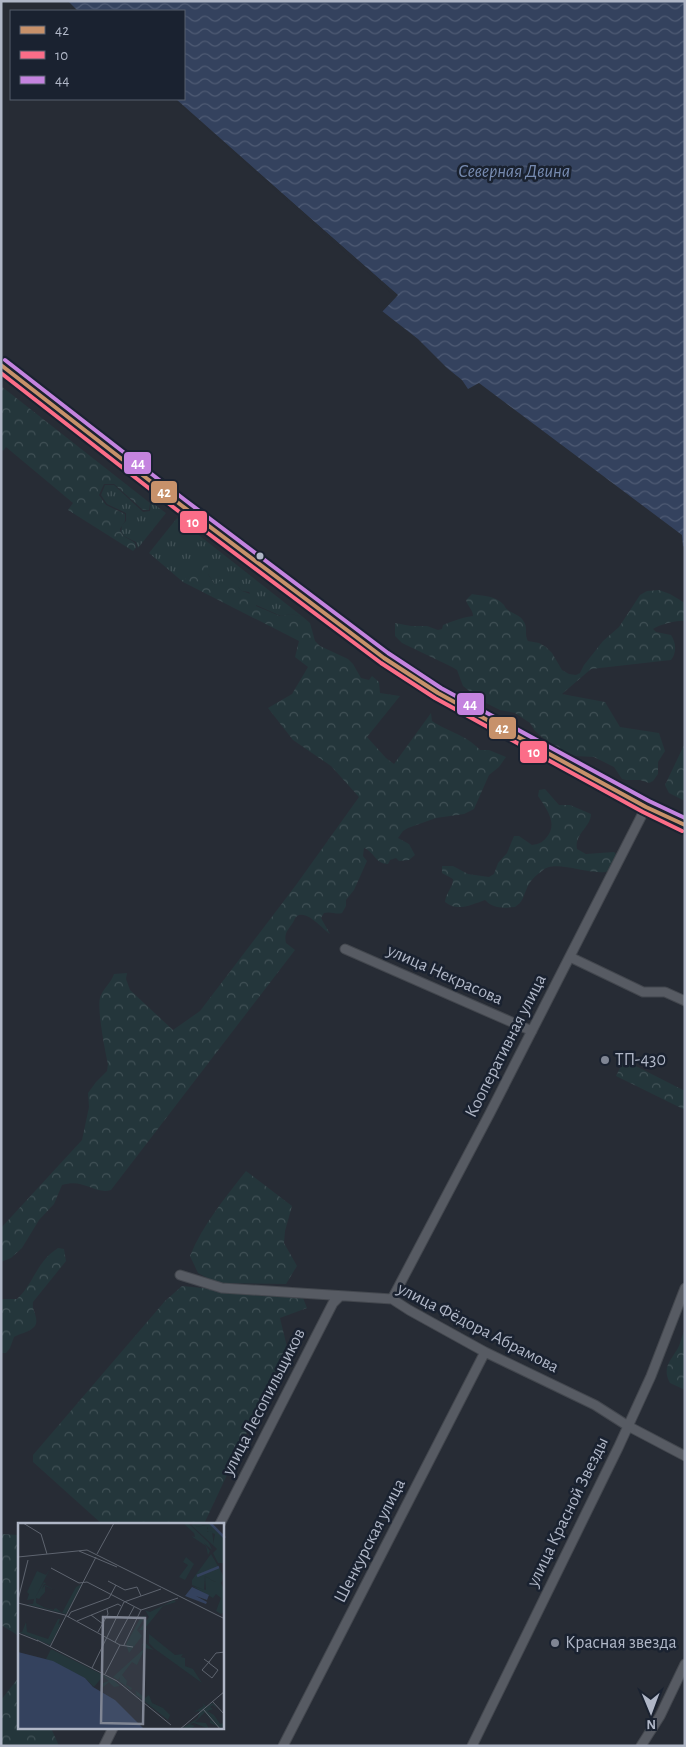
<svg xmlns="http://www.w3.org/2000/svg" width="686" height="1747" viewBox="0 0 686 1747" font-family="'Alegreya Sans',sans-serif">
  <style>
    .grass { fill: url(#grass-tufts) }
    .forest { fill: url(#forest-crowns) }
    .water { fill: url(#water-waves) }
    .pier { fill: #272c35 }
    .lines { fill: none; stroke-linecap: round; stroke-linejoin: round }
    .street-casing { stroke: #43474e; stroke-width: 11 }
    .primary-casing { stroke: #444952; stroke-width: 16 }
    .street { stroke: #575b63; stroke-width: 9 }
    .primary { stroke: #595d65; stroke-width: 14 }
    .bus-1-casing { stroke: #1a2230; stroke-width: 8 }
    .bus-2-casing { stroke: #1a2230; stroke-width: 8 }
    .bus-3-casing { stroke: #1a2230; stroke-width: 8 }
    .bus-1 { stroke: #c7916a; stroke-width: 4 }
    .bus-2 { stroke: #fb6d88; stroke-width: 4 }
    .bus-3 { stroke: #c483df; stroke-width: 4 }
    .bus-dot { fill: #b0b7c7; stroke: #1a2230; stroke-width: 2 }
    .poi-dot { fill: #808694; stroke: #1a2230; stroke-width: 2 }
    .labels { text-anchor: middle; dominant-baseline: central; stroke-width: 5; stroke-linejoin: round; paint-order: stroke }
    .street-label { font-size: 18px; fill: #b0b7c7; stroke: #1a2230 }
    .poi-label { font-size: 18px; fill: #b0b7c7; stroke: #1a2230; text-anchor: start }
    .water-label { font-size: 19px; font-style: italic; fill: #778bb0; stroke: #1a2230 }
    .inset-river { fill: none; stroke: #34425e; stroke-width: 2.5 }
    .inset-road { fill: none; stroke: #5e646f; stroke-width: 1 }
    .view { fill: #808694; fill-opacity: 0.15; stroke: #808694; stroke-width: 2.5 }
    .inset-edge { fill: none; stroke: #b0b7c7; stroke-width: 2.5 }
    .line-badge { stroke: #1a2230; stroke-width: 2 }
    .badge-label { font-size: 14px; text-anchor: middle; font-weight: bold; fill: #fff }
  </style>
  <defs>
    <pattern id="grass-tufts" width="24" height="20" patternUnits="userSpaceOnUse" patternTransform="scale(1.25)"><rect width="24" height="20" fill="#24363b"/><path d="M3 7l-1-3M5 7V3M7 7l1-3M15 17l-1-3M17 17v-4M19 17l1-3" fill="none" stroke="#415156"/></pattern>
    <pattern id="forest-crowns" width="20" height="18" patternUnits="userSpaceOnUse" patternTransform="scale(1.25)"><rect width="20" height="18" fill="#24363b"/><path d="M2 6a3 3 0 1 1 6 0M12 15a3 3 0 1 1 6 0" fill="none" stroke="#415156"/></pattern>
    <pattern id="water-waves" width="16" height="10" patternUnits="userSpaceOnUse" patternTransform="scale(1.25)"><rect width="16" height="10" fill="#34425e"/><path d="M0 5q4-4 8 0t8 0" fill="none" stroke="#4f5b74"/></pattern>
  </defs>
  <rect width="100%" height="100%" fill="#272c35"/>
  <path class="grass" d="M105 485H114L143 512 150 511 151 502 166 513 138 548 136 542 124 536 121 532 122 525 126 521V513L107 504 101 495Z
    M177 518 303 617 291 614 281 616 256 605 249 592 242 591 238 587 215 585 208 574V560L183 582 149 553Z"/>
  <path class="forest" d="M1 386 150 503 149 510H143L114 484H104L99 495 106 505 125 514V521L120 529C121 537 129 538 135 543L136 548 133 551 68 510 73 503 6 447 3 451 1 449Z
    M203 557 208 560V574L215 585 227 575 238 580V587L242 591 259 597 256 606 280 616 291 614 303 617 310 623 315 641 320 646 348 659 353 664 361 678 369 680 372 676 379 682 380 693 400 696 367 737 386 758 394 764 431 713 432 721C448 732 467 735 480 750H489L506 757 499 767 489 775 474 809 464 814 436 818 408 828 403 831 398 838 409 844 415 855 409 860 399 861 396 858 390 860 388 864C375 864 375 852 364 848L363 856 367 861 354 890 346 900V906L342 913C336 915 331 911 324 913L321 918 330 934C323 930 306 908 296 917 294 919 294 922 292 924 287 931 284 934 286 943L295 950 111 1190C95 1195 84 1178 62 1185L54 1204 39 1220 22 1248 11 1258 1 1262V1228L82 1140 89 1107 88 1093 96 1082 107 1071 108 1064C105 1051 97 1009 100 998 103 988 111 983 114 974L127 973 126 979 130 990 173 1030 200 1011 296 885 359 797 331 766 293 740 268 708 292 694 308 667 295 657 299 641 183 582Z
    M659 590 670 594 685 603V621C677 620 659 625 653 629L656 632 671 635C676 642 677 653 671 660L591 669 562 694 605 702 620 727 659 733 665 751 658 762V774L653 781 649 783 640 780H626L622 779 614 767 594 757 575 756 563 751 542 737 535 731 530 723 515 713 500 710 482 701 463 686 457 670 452 667 402 643 395 636V623L411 626H427L438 630 442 629 443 625C453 621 463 617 473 616 473 609 467 606 466 600L472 594C483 596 494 595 503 604 506 607 504 607 508 610 513 614 521 615 524 622 528 628 524 635 528 641L539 643 546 647 552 653 562 670 569 674 576 675 580 673 584 665 603 641 619 627 640 595 647 591Z
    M685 743V801L669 793 665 785Z
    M545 789 559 805H570L591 814C591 827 574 834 577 849L586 854 614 852 618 856 610 871C590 877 555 858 542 871 536 875 529 882 527 888 523 897 523 902 515 907 503 908 493 909 485 900 471 905 457 912 445 902 446 892 453 888 453 879L442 873V866H453L468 874 489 877 494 874 498 863 507 853 514 836H519L532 845C538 844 542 843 546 838 559 824 546 808 538 796L539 790Z
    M624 1060 685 1091V1110L616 1076Z
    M246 1171 292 1206 285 1231 284 1243 297 1266 286 1284 217 1283 198 1273 190 1256C203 1224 225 1198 246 1171Z
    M58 1248 64 1249 66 1261 33 1302C32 1309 35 1311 36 1318 39 1331 22 1332 14 1337L10 1348 6 1353H1V1299H17C35 1282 36 1262 58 1248Z
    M182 1286 303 1298 307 1308 280 1318 287 1347 204 1524H102L33 1462V1455L165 1301Z
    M685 1330V1390L670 1383C661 1367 672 1360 679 1346 681 1341 682 1335 685 1330Z
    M1 1534 19 1535V1636L1 1625Z
    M19 1677V1728H51L59 1746H1V1700Z"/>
  <path class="water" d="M68 1H685V547L683 546 682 535 479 383 468 389 462 380 447 368 418 339 382 311 397 295 176 99H184V11H78Z"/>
  <path class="pier" d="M174 99 398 295 381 313 380 310 394 296Z"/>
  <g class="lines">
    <defs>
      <path id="street" d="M345 949 532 1031
        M570 957 643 992H665L685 1001
        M180 1275 222 1288 392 1299 409 1310 485 1352 595 1405 628 1426 685 1456
        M392 1299 490 1113 646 807
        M220 1524 333 1303 340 1296
        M104 1746 113 1728
        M283 1746 485 1352
        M472 1746 618 1448 651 1376 685 1288
        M641 1746 660 1716 685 1664"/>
      <path id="primary" d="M1 365 181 505 384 658 438 693 646 807 685 825"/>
    </defs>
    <use href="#street" class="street-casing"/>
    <use href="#primary" class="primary-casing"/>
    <use href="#street" class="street"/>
    <use href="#primary" class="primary"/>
    <defs>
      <path id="bus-1" d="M1 365 181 505 384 658 438 693 646 807 685 825"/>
      <path id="bus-2" d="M1 373 177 510 381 663 435 698 643 812 682 831"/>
      <path id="bus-3" d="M5 360 185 500 388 653 441 688 649 801 685 818"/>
    </defs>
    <use href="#bus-1" class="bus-1-casing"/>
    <use href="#bus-2" class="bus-2-casing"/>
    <use href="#bus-3" class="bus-3-casing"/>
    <use href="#bus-1" class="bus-1"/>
    <use href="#bus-2" class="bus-2"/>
    <use href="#bus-3" class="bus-3"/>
  </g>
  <circle class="bus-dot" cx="260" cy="556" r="4.5"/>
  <g class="poi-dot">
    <circle cx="605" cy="1060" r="5"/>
    <circle cx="555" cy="1643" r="5"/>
  </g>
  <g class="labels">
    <g class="street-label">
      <text transform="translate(445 975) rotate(24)">улица Некрасова</text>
      <text transform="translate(506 1046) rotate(-63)">Кооперативная улица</text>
      <text transform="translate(478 1328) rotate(27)">улица Фёдора Абрамова</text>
      <text transform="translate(264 1402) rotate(-63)">улица Лесопильщиков</text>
      <text transform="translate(568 1512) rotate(-64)">улица Красной Звезды</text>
      <text transform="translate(370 1541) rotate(-63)">Шенкурская улица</text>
    </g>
    <g class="poi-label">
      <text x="615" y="1060">ТП-430</text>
      <text x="565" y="1643">Красная звезда</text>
    </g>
    <g class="water-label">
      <text x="514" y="171">Северная Двина</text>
    </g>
  </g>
  <g transform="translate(18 1523)">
    <rect width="206" height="206" fill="#272c35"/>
    <path d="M32 46 17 75 26 59 28 61H26L24 66 27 62 37 67 27 63V69L21 76 18 75V80L27 85 36 87V86L38 85 44 90 58 64 64 61 48 91 8 81H15L16 76 9 77 11 71 9 69 19 48 28 52ZM40 96H42L40 102 42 100V103L32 122 1 109H4L8 99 9 109 30 116ZM131 111 157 132 165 131 163 134 167 135V143L175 146 184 160 137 126 131 120Z" fill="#24363b"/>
    <path d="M165 0H170L191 20 194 27 186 20 192 28 190 32 188 23 173 13 177 14 176 10ZM176 0H194L206 13V40H200L195 30 199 26 195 22 197 11 188 8 190 5 187 2 179 4ZM168 34 176 41 167 57 161 54 170 42 165 39ZM203 48 206 55 203 60 206 66V89L203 91 198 88 203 75 198 71 195 75 174 63 188 67 187 53 197 59ZM156 77 158 79 145 83 128 104 129 107H121L131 94 127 87 132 89ZM128 92 119 107 124 113 111 130 108 121 123 94ZM126 119 136 127 127 125 119 142 114 139 104 152 109 158 108 162 114 165 113 167 101 158 102 154 100 157 95 154 128 124 125 122 122 125ZM33 126 97 158 102 163 96 164 91 159 85 164 82 161 91 158 85 153 76 164 67 155 28 136ZM117 167 127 175 131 172 134 180 145 185 152 192 150 197 116 170 119 171ZM184 180 188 183 195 180 198 184V185L195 182 192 184 195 186 189 188 196 192 202 201 205 200 206 202 203 205 192 200V197L194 199 187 189 177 199 188 200 191 206 176 200 172 201 177 203 172 206H163L180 195 181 188 176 189 186 183Z" fill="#24363b"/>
    <path d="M176 0 179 4 189 2V9L194 8 196 23 173 2ZM193 31 203 48 202 54 197 59 187 53 186 67 174 62V57Z" fill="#24363b"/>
    <path d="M174 64 191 72 189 77 178 73 189 79 188 81 167 73ZM0 129 35 138 67 155 75 164 97 177 126 206H0Z" fill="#34425e"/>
    <path class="inset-river" d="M192 0 207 15M179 53 201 44"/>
    <path class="inset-road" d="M5 0 23 11 29 31M61 28 99 44M79 31 96 0M0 34 69 27 207 96M33 45 61 60 69 59 123 87M90 58 107 67 119 64 123 73M0 77 10 37M0 80 47 92 102 122 115 124M123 87 160 75M73 92 85 101M50 94 53 89 91 75 98 62M59 98 100 81 103 83M80 109 90 91 89 86M0 110 20 118M19 117 99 158 153 202M97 119 116 84M106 122 123 87M32 124 78 34M186 136 190 139H191V140L200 147 194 155 184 147 191 139 194 135 198 130 207 129M74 145 106 79 143 66M87 151 102 122M194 178 207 192M185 186 203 207M161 207 207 168"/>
    <path class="view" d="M85 94 127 95 125 201 83 200Z"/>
    <rect width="206" height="206" class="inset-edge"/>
  </g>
  <g class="line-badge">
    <rect x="123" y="451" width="29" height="24" rx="5" fill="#c483df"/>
    <rect x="150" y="480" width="28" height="24" rx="5" fill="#c7916a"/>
    <rect x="179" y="510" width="29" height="24" rx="5" fill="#fb6d88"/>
    <rect x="456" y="692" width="29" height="24" rx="5" fill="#c483df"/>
    <rect x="488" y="716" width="29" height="24" rx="5" fill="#c7916a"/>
    <rect x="519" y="740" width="29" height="24" rx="5" fill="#fb6d88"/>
  </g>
  <g class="badge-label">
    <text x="138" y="468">44</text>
    <text x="164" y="497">42</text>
    <text x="193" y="527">10</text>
    <text x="470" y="709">44</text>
    <text x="502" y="733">42</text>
    <text x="534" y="757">10</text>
  </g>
  <rect width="686" height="1747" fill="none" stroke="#b0b7c7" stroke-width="5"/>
  <rect x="10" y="10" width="175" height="90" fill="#1a2230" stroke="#565e6c"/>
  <rect x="20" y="26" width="25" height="8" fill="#c7916a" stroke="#565e6c"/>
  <text x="55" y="35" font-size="15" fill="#b0b7c7">42</text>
  <rect x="20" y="51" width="25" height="8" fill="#fb6d88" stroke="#565e6c"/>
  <text x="55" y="60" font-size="15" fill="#b0b7c7">10</text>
  <rect x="20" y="76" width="25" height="8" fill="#c483df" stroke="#565e6c"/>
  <text x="55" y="85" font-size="15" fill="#b0b7c7">44</text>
  <g transform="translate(651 1712) rotate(179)" stroke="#1a2230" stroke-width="4" paint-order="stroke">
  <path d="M0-4L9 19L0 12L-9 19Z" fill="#b0b7c7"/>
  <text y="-8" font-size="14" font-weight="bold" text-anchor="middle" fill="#b0b7c7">N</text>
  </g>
</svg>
